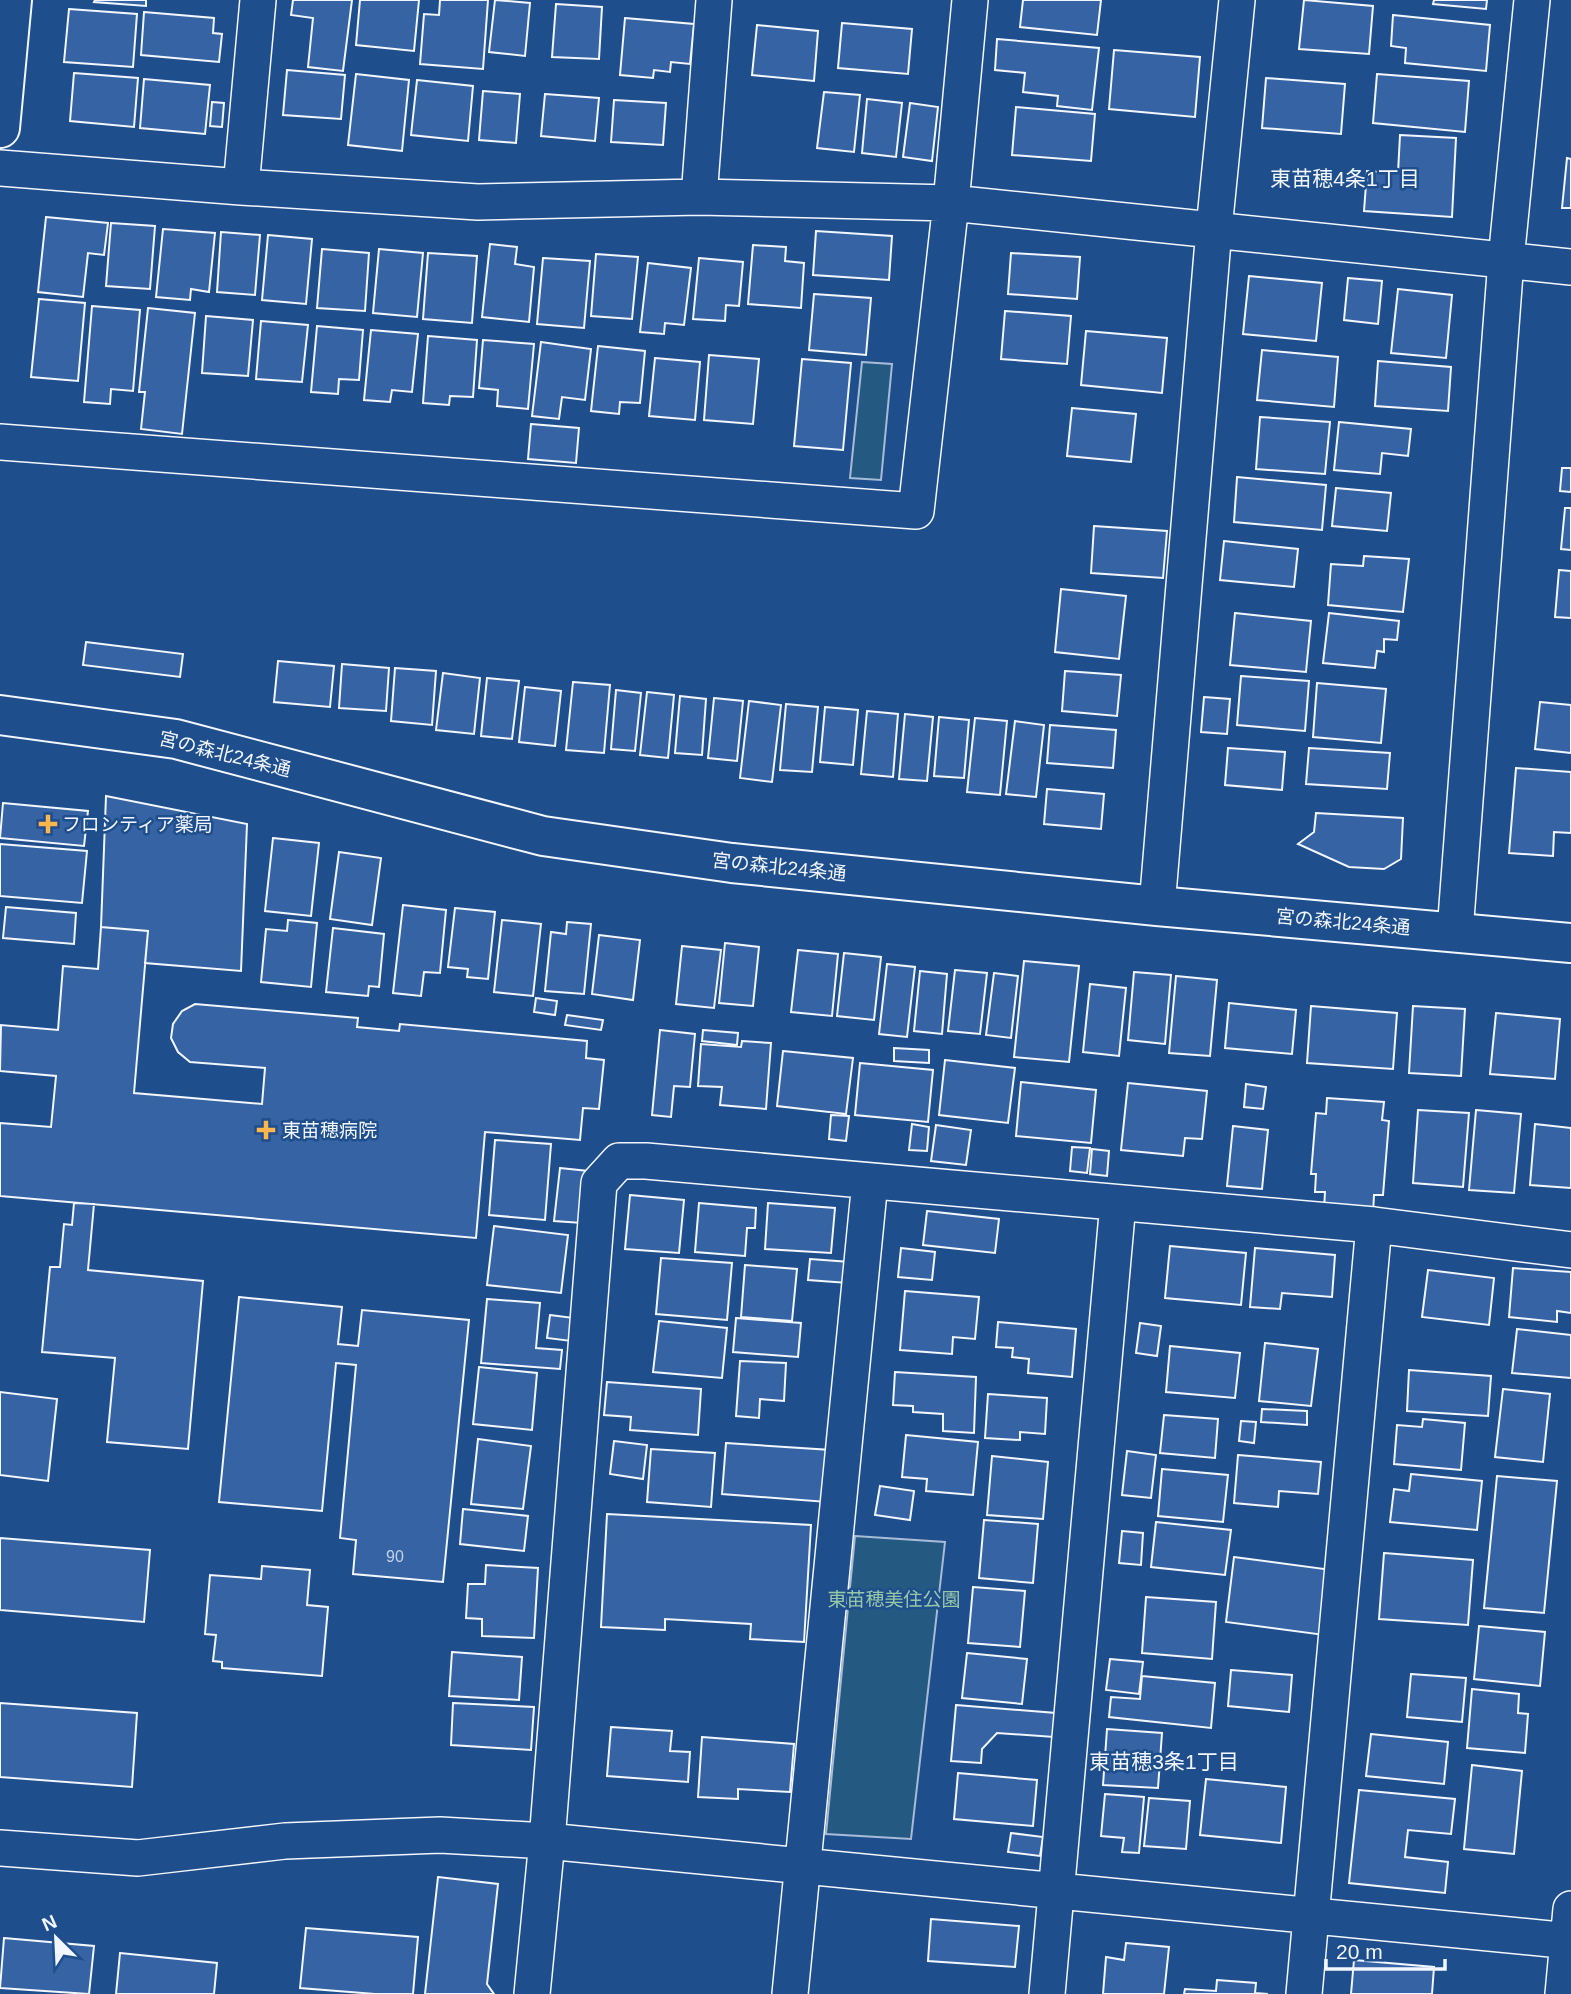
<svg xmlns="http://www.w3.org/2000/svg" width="1571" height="1994" viewBox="0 0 1571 1994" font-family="Arial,'Noto Sans JP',sans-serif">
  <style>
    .green { fill: #245a82; stroke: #a8bbd7; stroke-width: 2 }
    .building { fill: #3563a3; stroke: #f2f6ff; stroke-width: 2 }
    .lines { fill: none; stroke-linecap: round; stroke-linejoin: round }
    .minor-casing { stroke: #f2f6ff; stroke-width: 38 }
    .tertiary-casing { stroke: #f2f6ff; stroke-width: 42 }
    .minor { stroke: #1f4e8c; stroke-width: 35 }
    .tertiary { stroke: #1f4e8c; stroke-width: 38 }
    .poi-dot { fill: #ffb74d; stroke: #1f4e8c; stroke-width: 2.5 }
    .labels { text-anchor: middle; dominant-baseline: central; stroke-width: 5; stroke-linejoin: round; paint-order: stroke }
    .number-label { font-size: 16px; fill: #c3d1e8 }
    .street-label { font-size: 19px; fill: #f2f6ff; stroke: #1f4e8c }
    .poi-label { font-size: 19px; fill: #f2f6ff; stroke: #1f4e8c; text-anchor: start }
    .park-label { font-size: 19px; fill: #97c8a6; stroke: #1f4e8c }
    .neighbourhood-label { font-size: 21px; fill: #f2f6ff; stroke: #1f4e8c }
  </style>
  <rect width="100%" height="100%" fill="#1f4e8c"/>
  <path class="green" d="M862 362 892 364 881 480 850 478Z
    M855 1536 945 1542 911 1839 826 1834Z"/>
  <path class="building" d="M95 0H146V6L94 2Z
    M293 0H352L343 71 308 67 313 18 291 15Z
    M360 0H419L414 51 356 45Z
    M440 0H488L483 69 420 64 424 14 439 15Z
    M495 0 530 3 525 56 489 52Z
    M1023 0H1101L1097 35 1020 27Z
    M1304 0 1373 6 1369 54 1299 49Z
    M1434 0H1487L1486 9 1433 4Z
    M556 4 602 7 599 59 552 57Z
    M69 9 137 14 133 67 64 62Z
    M144 12 214 18 213 33 222 34 219 62 141 55Z
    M1393 15 1490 25 1486 71 1405 63 1406 48 1391 46Z
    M625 18 694 24 690 64 671 62 670 72 654 70 653 78 620 75Z
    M842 23 912 29 908 74 838 68Z
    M757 25 818 31 814 81 752 75Z
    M997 39 1099 48 1092 110 1057 106 1058 96 1023 92 1025 73 995 70Z
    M1114 50 1200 57 1195 117 1109 109Z
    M287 70 345 75 341 119 283 115Z
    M74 73 138 78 134 127 70 121Z
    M356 74 409 80 402 151 348 145Z
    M1377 74 1469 81 1465 132 1373 123Z
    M1266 78 1345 84 1341 134 1262 128Z
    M144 79 210 85 205 134 140 128Z
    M417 80 473 86 468 141 411 135Z
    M483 91 520 94 516 143 479 140Z
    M824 92 860 95 854 152 817 148Z
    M545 94 599 98 595 141 541 136Z
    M867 99 902 103 896 157 862 153Z
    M614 100 666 103 663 145 611 142Z
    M212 102 224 103 222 127 210 126Z
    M910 103 938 107 932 161 903 157Z
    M1016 107 1095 114 1091 161 1012 155Z
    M1400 135 1456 138 1452 217 1364 211 1367 171 1398 173Z
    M1567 158 1571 159V208H1562Z
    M46 217 108 223 104 255 88 253 83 297 38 292Z
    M111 223 155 226 150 289 106 286Z
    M163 229 215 233 209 292 191 289 190 300 156 297Z
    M816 231 892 236 889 280 813 275Z
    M221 232 260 235 255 295 217 292Z
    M268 235 312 239 306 304 262 300Z
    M490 244 517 247 515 264 534 267 529 322 482 317Z
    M753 245 786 247 785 261 804 263 801 308 748 304Z
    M322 249 369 253 365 311 317 308Z
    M379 249 423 253 417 317 373 313Z
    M428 253 477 256 472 323 423 319Z
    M1011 253 1080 257 1077 299 1008 294Z
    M596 254 638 257 632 319 591 316Z
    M543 258 590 261 584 328 537 324Z
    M699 258 743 262 739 306 726 305 725 321 693 319Z
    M648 263 691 268 684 325 665 323 664 334 640 332Z
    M1249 276 1322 283 1316 341 1243 334Z
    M1348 278 1382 281 1378 324 1344 320Z
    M1398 289 1452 295 1446 358 1391 353Z
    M814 294 871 298 866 355 809 350Z
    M39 299 85 303 78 381 31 377Z
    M92 306 140 310 133 391 111 389 110 404 84 402Z
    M148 308 195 313 182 434 141 429 145 392H139Z
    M1005 311 1071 316 1067 364 1001 359Z
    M206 316 253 320 248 376 202 373Z
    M261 321 308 325 302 382 256 379Z
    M317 326 363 330 359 380 339 379 338 394 311 392Z
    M371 330 418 334 412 392 392 390 390 402 364 400Z
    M1086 331 1167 338 1162 393 1081 385Z
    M428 336 477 340 473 397 450 396 449 405 423 403Z
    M483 340 534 344 528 409 497 406 498 390 479 388Z
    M541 342 591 349 585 400 562 397 559 419 532 416Z
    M598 346 645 351 640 403 620 402 619 414 591 411Z
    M1262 350 1338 357 1334 407 1257 400Z
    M709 355 759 359 753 424 704 420Z
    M655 358 700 362 695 420 649 416Z
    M802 359 851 363 843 450 794 446Z
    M1378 361 1451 367 1448 411 1375 406Z
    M1072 408 1136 414 1131 462 1067 456Z
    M1260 417 1330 422 1325 474 1256 469Z
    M1339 422 1411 429 1408 456 1382 453 1380 474 1334 470Z
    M531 424 579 428 576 463 528 459Z
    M1562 468H1571V492L1560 491Z
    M1237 477 1326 485 1322 530 1234 522Z
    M1336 488 1391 493 1387 531 1332 526Z
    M1565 508H1571V550L1561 549Z
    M1094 526 1167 531 1163 578 1091 573Z
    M1224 541 1298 549 1294 587 1220 580Z
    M1364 556 1409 559 1403 612 1328 605 1331 564 1363 566Z
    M1559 570 1571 571V618L1555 617Z
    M1061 589 1126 596 1119 659 1055 652Z
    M1235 613 1311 621 1306 672 1230 665Z
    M1329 613 1399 621 1397 640 1384 639V652L1377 651 1375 668 1323 663Z
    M86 642 183 654 180 677 83 665Z
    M278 661 334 666 330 707 274 702Z
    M342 664 389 668 386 711 339 708Z
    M395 668 436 671 432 725 391 721Z
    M1065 671 1121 675 1117 716 1062 711Z
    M443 673 480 678 474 734 436 730Z
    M1241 676 1309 681 1305 731 1237 725Z
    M487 678 519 681 512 739 481 736Z
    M573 682 610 685 604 753 566 750Z
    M1317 683 1386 689 1381 743 1313 737Z
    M525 687 561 691 555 746 519 742Z
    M616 690 641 693 635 751 611 749Z
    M647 692 674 695 668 758 640 755Z
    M680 696 706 699 702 755 675 753Z
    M1204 697 1230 699 1227 734 1201 732Z
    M714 698 743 701 737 761 708 758Z
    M749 701 781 705 772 782 740 778Z
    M1540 702 1571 705V753L1535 749Z
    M786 704 818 707 812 772 780 770Z
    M825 707 858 710 853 765 820 762Z
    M867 711 898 714 893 777 861 774Z
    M905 714 933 717 927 781 899 779Z
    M939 717 969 720 964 778 934 776Z
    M975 718 1007 721 1000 795 967 792Z
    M1015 721 1044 725 1036 797 1006 794Z
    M1050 725 1116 730 1113 768 1047 763Z
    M1228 748 1285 752 1282 790 1225 785Z
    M1309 748 1390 753 1387 789 1306 784Z
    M1516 768 1571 772V833L1554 832 1553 856 1509 853Z
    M1047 789 1104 794 1101 829 1044 824Z
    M106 796 247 824 241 971 145 963 148 931 101 927Z
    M3 803 88 811 84 846 0 838Z
    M1316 813 1403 818 1401 859 1384 869 1349 867 1298 844 1314 832Z
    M273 838 319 843 311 916 265 911Z
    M0 844 87 851 82 903 0 896Z
    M339 852 381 858 372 925 330 919Z
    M403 905 446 910 440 973 424 972 421 996 393 993Z
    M6 907 76 913 74 944 3 938Z
    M455 908 495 912 488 979 467 977 468 969 448 967Z
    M288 920 317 923 311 987 261 982 266 929 287 931Z
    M502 920 541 924 533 996 494 992Z
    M567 922 591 924 584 994 545 991 551 932 566 934Z
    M101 927 148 931 134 1093 262 1104 265 1068 190 1062 178 1052 171 1038 173 1024 182 1011 195 1004 358 1018 357 1027 399 1031 400 1024 587 1041 586 1058 604 1060 599 1109 583 1108 580 1140 485 1132 476 1238 0 1196V1123L51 1127 56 1076 0 1071 1 1025 58 1030 63 966 98 969Z
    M333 928 384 934 379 987 369 986 368 996 326 992Z
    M599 935 640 940 633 1000 592 994Z
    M725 943 759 947 753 1006 719 1003Z
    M682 946 721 950 714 1008 676 1004Z
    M798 950 838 954 832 1016 791 1012Z
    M844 953 881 957 874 1020 837 1016Z
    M1024 961 1079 966 1069 1062 1014 1057Z
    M887 964 915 967 907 1037 879 1034Z
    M955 970 987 973 980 1034 948 1031Z
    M920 971 947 974 942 1034 914 1031Z
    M1134 972 1171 975 1165 1044 1128 1040Z
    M994 973 1018 976 1011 1038 986 1035Z
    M1176 976 1217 980 1210 1056 1169 1053Z
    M1090 984 1126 988 1119 1056 1083 1052Z
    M536 998 557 1001 555 1015 534 1012Z
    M1229 1003 1296 1010 1292 1054 1225 1048Z
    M1311 1006 1397 1013 1393 1069 1307 1063Z
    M1413 1006 1465 1009 1461 1076 1409 1073Z
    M1496 1013 1560 1019 1555 1079 1490 1074Z
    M567 1015 603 1020 601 1030 565 1025Z
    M660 1030 695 1034 690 1087 674 1086 671 1117 652 1115Z
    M703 1030 738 1033 737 1045 702 1041Z
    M742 1041 771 1043 766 1109 720 1105 722 1087 698 1086 701 1044 741 1047Z
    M894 1048 929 1050V1063L894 1061Z
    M783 1051 853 1058 846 1114 777 1106Z
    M945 1060 1015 1068 1008 1123 939 1115Z
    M860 1063 933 1070 928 1122 855 1115Z
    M1021 1082 1096 1090 1091 1143 1016 1136Z
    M1128 1083 1207 1091 1202 1139 1185 1138 1183 1156 1121 1150Z
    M1246 1084 1266 1087 1263 1109 1244 1107Z
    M1327 1098 1384 1102 1382 1120 1389 1121 1383 1195H1374L1373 1214 1324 1210 1325 1192H1315L1316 1174H1311L1316 1113 1326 1114Z
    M1418 1110 1469 1113 1463 1187 1413 1183Z
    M1476 1110 1521 1114 1514 1193 1469 1190Z
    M831 1115 849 1116 846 1141 829 1139Z
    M912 1124 929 1127 927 1151 909 1150Z
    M1535 1124 1571 1128V1188L1530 1185Z
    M936 1125 971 1130 966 1165 931 1161Z
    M1233 1126 1268 1130 1262 1189 1227 1186Z
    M495 1140 551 1144 545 1220 489 1215Z
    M1072 1147 1090 1148 1087 1173 1070 1171Z
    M1092 1149 1109 1151 1107 1176 1090 1174Z
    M560 1168 588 1171 582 1223 554 1221Z
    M630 1195 684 1200 679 1253 625 1249Z
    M74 1203 94 1204 88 1270 203 1281 188 1449 107 1442 115 1358 42 1352 50 1267H60L64 1224 72 1225Z
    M699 1203 756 1208 755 1228H747L745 1256 695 1252Z
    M768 1203 835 1208 831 1253 765 1249Z
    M927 1211 999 1219 995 1253 923 1245Z
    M494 1226 568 1235 561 1293 487 1285Z
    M1170 1246 1246 1253 1241 1305 1165 1298Z
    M901 1248 935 1252 932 1280 898 1277Z
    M1255 1248 1335 1255 1332 1297 1282 1293 1280 1309 1250 1307Z
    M661 1258 732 1263 727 1320 656 1314Z
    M810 1259 850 1262 848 1283 808 1280Z
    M745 1265 797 1269 792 1321 741 1317Z
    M1513 1268 1571 1272V1313L1557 1311V1322L1509 1317Z
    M1428 1270 1494 1278 1489 1325 1422 1317Z
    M905 1291 979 1297 975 1339 953 1337 952 1354 900 1350Z
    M239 1297 342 1307 338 1344 358 1346 362 1310 469 1320 443 1582 353 1574 356 1540 340 1538 356 1365 336 1363 322 1511 219 1502Z
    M487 1299 540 1303 536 1348 562 1350 560 1369 481 1363Z
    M550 1315 574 1318 571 1341 547 1338Z
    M736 1318 801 1323 798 1357 733 1352Z
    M659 1321 727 1328 722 1378 653 1372Z
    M998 1322 1076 1329 1072 1377 1028 1373 1029 1359 1012 1357 1013 1348 996 1347Z
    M1140 1323 1161 1326 1157 1356 1136 1353Z
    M1517 1329 1571 1335V1378L1512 1373Z
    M1265 1343 1318 1349 1311 1406 1259 1401Z
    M1170 1346 1240 1353 1235 1398 1166 1392Z
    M740 1361 786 1363 784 1401 760 1399 759 1418 736 1416Z
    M479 1367 537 1373 532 1430 473 1424Z
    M1409 1370 1491 1376 1488 1416 1407 1411Z
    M895 1372 976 1377 974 1433 943 1431V1414L913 1412V1406L893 1405Z
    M607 1382 701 1389 698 1435 630 1430 631 1417 604 1415Z
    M1503 1389 1550 1394 1543 1462 1495 1457Z
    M0 1392 57 1399 48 1481 0 1475Z
    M988 1394 1047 1398 1045 1434 1020 1432V1440L985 1438Z
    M1262 1409 1307 1411V1425L1261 1422Z
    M1164 1415 1218 1419 1215 1458 1160 1453Z
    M1423 1419 1465 1423 1461 1470 1394 1464 1397 1425 1422 1427Z
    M1241 1421 1256 1422 1254 1443 1239 1441Z
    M906 1435 978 1442 973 1495 926 1491 927 1479 902 1477Z
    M478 1439 531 1446 523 1509 471 1504Z
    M614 1441 647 1445 643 1479 610 1474Z
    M726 1443 831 1450 827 1502 722 1494Z
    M651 1449 715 1453 711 1507 647 1502Z
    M1127 1451 1156 1455 1151 1498 1122 1495Z
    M1238 1455 1321 1462 1318 1494 1279 1491 1278 1507 1234 1503Z
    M992 1456 1048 1462 1043 1519 987 1515Z
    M1162 1469 1228 1475 1223 1522 1158 1516Z
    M1411 1474 1482 1481 1477 1530 1390 1522 1394 1489 1409 1491Z
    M1497 1476 1557 1481 1544 1613 1484 1608Z
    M880 1486 914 1491 910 1520 875 1515Z
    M463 1509 528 1516 524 1551 460 1544Z
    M607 1514 811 1525 804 1642 750 1639 751 1624 665 1619V1630L601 1627Z
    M984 1520 1038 1524 1033 1583 979 1578Z
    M1156 1522 1231 1530 1225 1575 1151 1567Z
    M1122 1531 1143 1533 1141 1565 1119 1563Z
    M0 1538 150 1550 144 1622 0 1610Z
    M1384 1553 1473 1560 1468 1625 1379 1619Z
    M1234 1557 1332 1570 1324 1635 1226 1622Z
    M486 1565 538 1568 534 1638 482 1636V1619L466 1618 468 1584H485Z
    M262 1566 310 1570 307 1605 328 1607 322 1676 222 1668V1662L213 1661 216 1635 205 1634 210 1575 261 1579Z
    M973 1587 1025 1591 1020 1647 968 1643Z
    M1146 1597 1216 1602 1212 1659 1142 1653Z
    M1479 1626 1545 1632 1540 1686 1474 1679Z
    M452 1652 522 1657 519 1700 449 1696Z
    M967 1653 1027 1659 1022 1704 962 1698Z
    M1110 1659 1143 1662 1139 1694 1106 1690Z
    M1231 1670 1292 1675 1289 1712 1228 1706Z
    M1411 1674 1466 1678 1462 1722 1407 1717Z
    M1142 1676 1215 1683 1211 1728 1109 1717 1111 1697 1140 1699Z
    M1472 1689 1519 1694 1518 1713 1528 1714 1525 1753 1467 1748Z
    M0 1703 137 1713 132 1787 0 1777Z
    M453 1703 534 1707 531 1750 451 1745Z
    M956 1705 1056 1713 1054 1737 997 1733 982 1749 981 1763 951 1761Z
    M611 1727 672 1731 670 1751 690 1752 688 1782 607 1776Z
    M1107 1729 1162 1733 1158 1788 1103 1785Z
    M1371 1734 1448 1742 1444 1784 1366 1776Z
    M702 1737 794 1744 790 1792 738 1789V1799L698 1797Z
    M1472 1765 1522 1771 1514 1854 1464 1849Z
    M958 1773 1037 1780 1033 1826 954 1819Z
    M1206 1779 1286 1787 1281 1843 1200 1835Z
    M1359 1790 1455 1799 1451 1834 1408 1830 1405 1857 1448 1862 1445 1893 1349 1883Z
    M1105 1794 1144 1797 1139 1853 1122 1852 1124 1838 1101 1836Z
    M1149 1798 1190 1801 1186 1849 1144 1846Z
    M1011 1833 1043 1837 1040 1856 1008 1852Z
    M438 1877 498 1884 487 1984 494 1994H425Z
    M931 1919 1019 1926 1015 1967 928 1961Z
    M306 1928 418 1937 413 1994H375L300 1988Z
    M4 1938 94 1946 89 1994 0 1988Z
    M1126 1943 1169 1947 1164 1994H1103L1106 1957 1124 1960Z
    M120 1953 217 1963 214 1994H116Z
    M1354 1960 1434 1967 1432 1994H1351Z
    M1217 1980 1256 1983 1255 1993 1268 1994H1184L1185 1989 1216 1991Z"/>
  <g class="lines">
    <defs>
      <path id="minor" d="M0 168 241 187 478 202 699 197 951 203 1571 267
        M241 187 258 0
        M699 197 714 0
        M0 442 916 511 951 203 970 0
        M1157 906 1214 229 1237 0
        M1455 932 1506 260 1532 0
        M0 1848 138 1858 285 1841 440 1835 547 1841 1571 1941
        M532 1994 547 1841 599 1183 619 1161H646L1374 1225 1571 1250
        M790 1994 870 1181
        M1047 1994 1118 1203
        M1304 1994 1374 1225
        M1563 1994 1571 1909"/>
      <path id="tertiary" d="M0 128 12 0
        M0 715 176 739 543 836 732 863 1157 906 1571 943"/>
    </defs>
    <use href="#minor" class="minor-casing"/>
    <use href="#tertiary" class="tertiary-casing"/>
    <use href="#minor" class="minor"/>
    <use href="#tertiary" class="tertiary"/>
  </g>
  <g class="poi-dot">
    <path d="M44.5 813.5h7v7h7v7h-7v7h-7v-7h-7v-7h7z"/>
    <path d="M262.5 1119.5h7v7h7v7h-7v7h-7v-7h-7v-7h7z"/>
  </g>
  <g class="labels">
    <g class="number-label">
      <text x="395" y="1556">90</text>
    </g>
    <g class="street-label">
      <text transform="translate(225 754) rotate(14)">宮の森北24条通</text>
      <text transform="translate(779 867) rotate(6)">宮の森北24条通</text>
      <text transform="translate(1343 922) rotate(5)">宮の森北24条通</text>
    </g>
    <g class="poi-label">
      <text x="62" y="824">フロンティア薬局</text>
      <text x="282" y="1130">東苗穂病院</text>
    </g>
    <g class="park-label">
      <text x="894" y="1599">東苗穂美住公園</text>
    </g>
    <g class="neighbourhood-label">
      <text x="1345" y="178">東苗穂4条1丁目</text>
      <text x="1164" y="1761">東苗穂3条1丁目</text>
    </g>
  </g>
  <g transform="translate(56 1938) rotate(336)" stroke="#1f4e8c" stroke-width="5" paint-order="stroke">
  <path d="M0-5L12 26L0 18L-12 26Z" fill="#f2f6ff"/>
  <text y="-10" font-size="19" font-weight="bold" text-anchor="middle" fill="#f2f6ff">N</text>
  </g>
  <path d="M1326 1959v10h119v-10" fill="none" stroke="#f2f6ff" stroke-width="3.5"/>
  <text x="1336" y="1959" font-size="21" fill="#f2f6ff" stroke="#1f4e8c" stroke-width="5" paint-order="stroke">20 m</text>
</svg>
